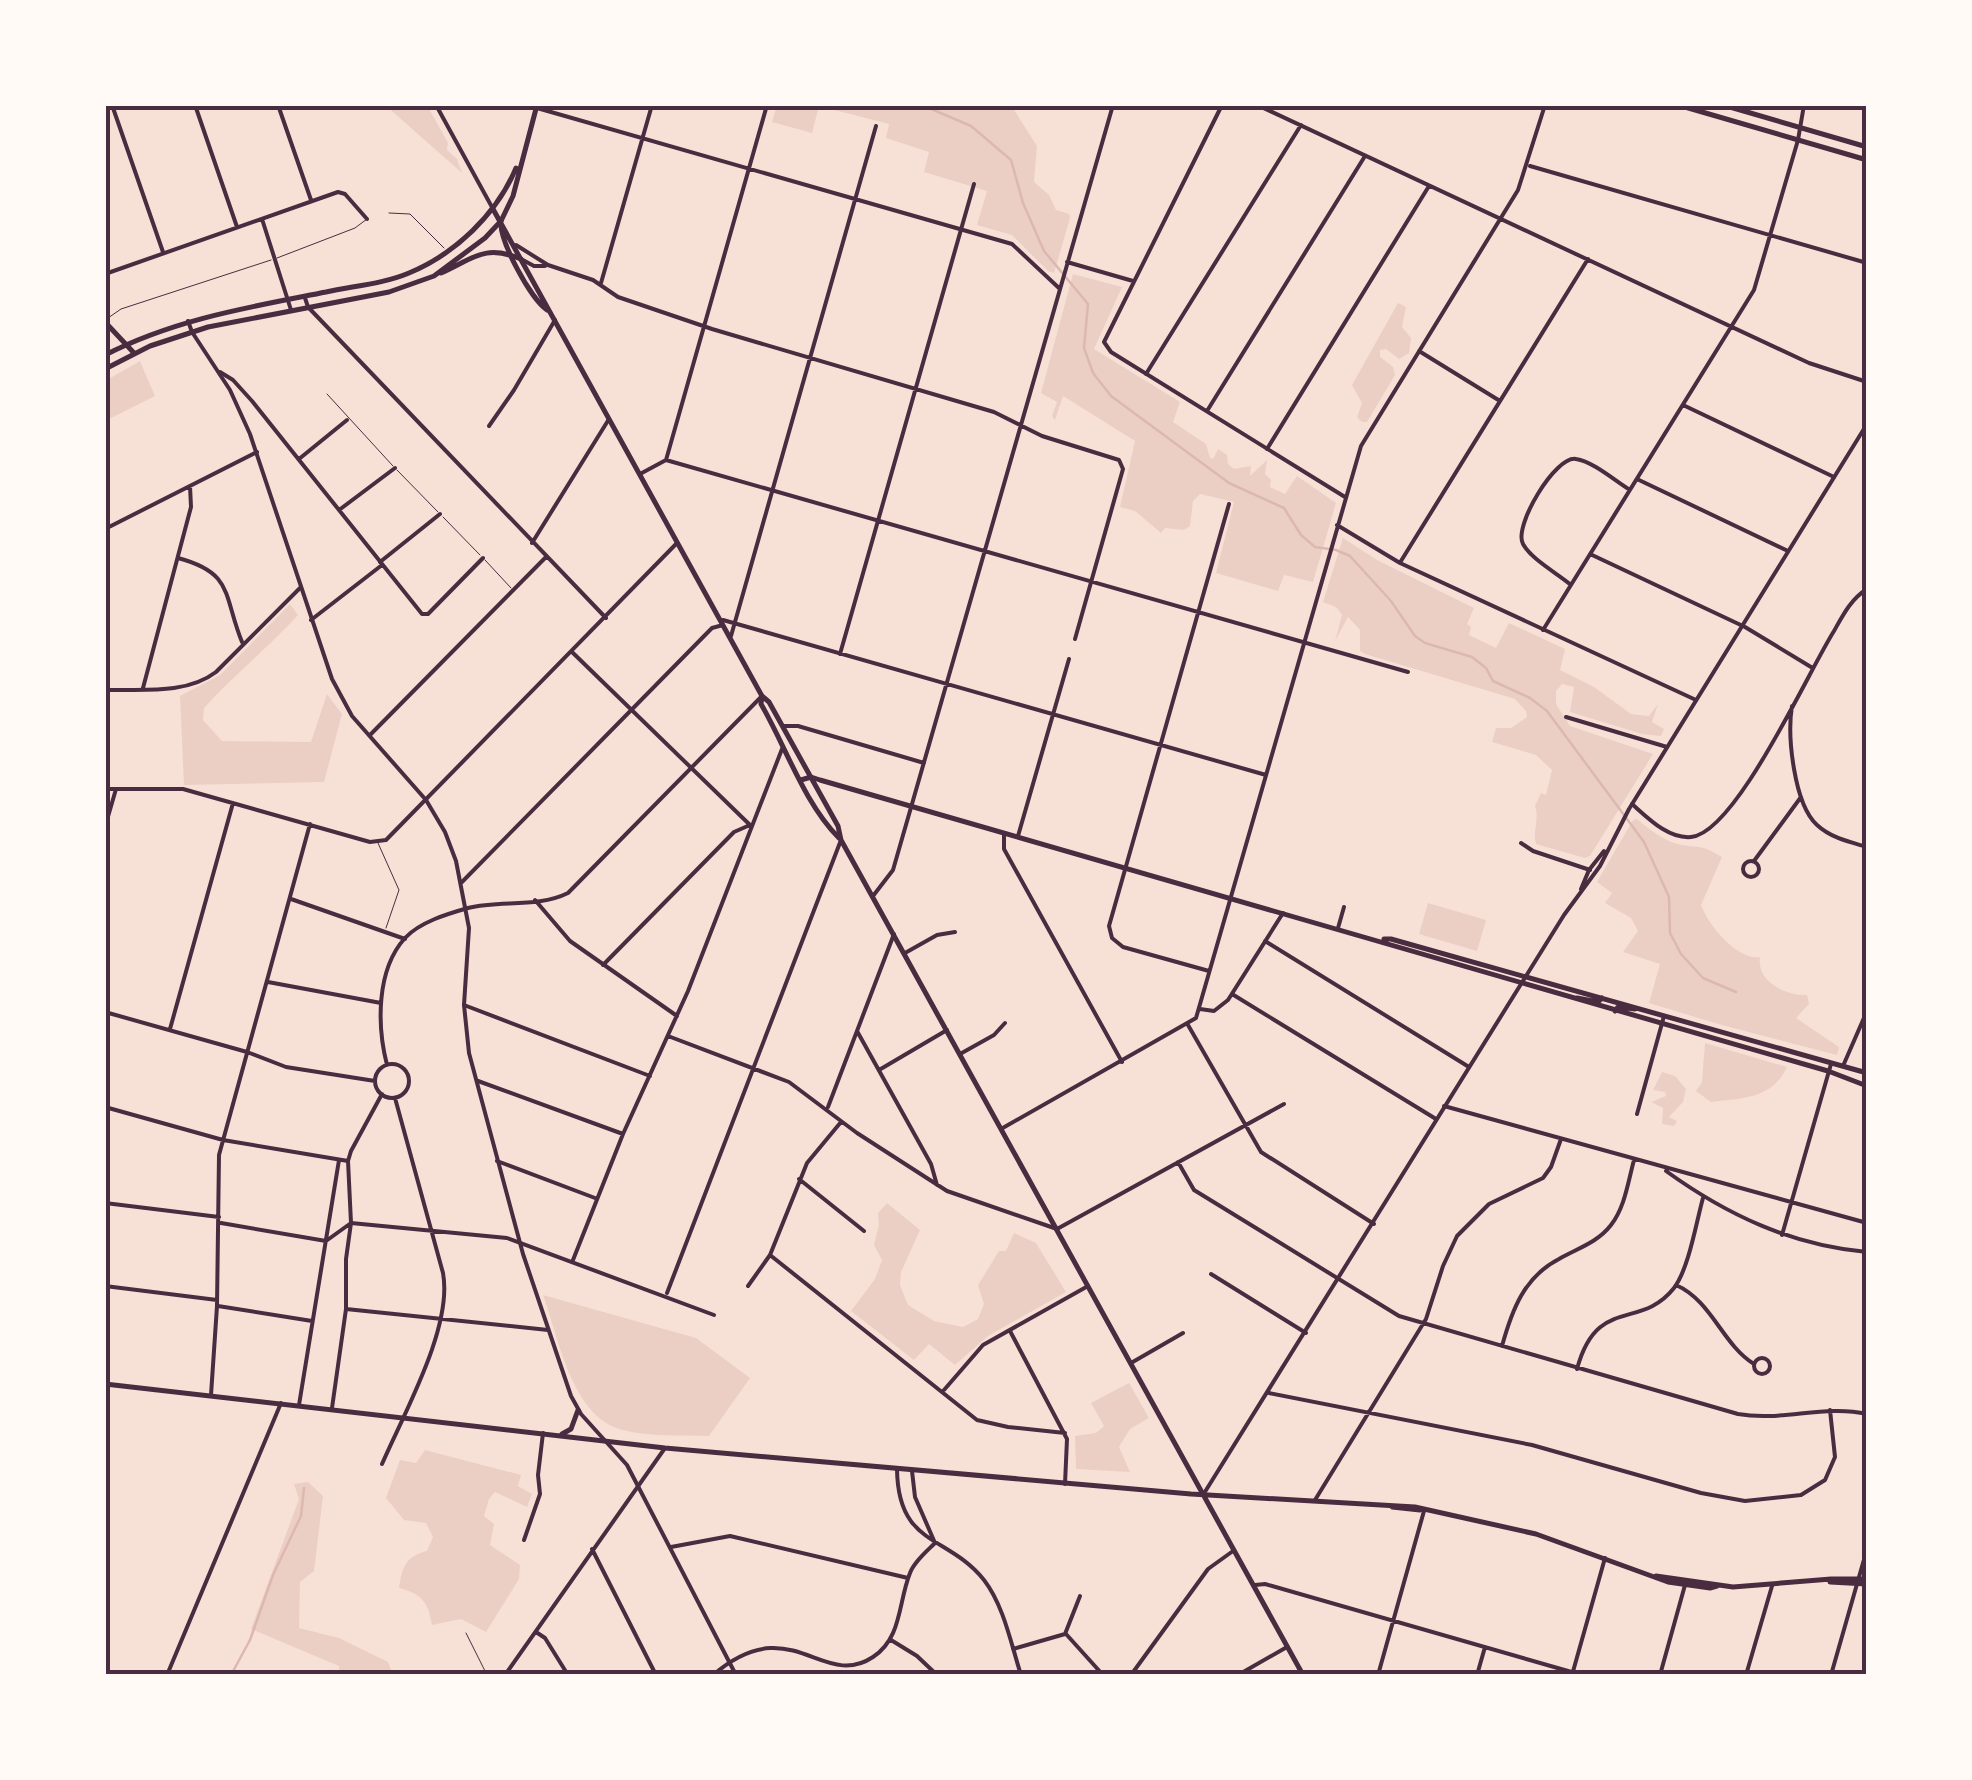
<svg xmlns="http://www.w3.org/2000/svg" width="1972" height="1780" viewBox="0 0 1972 1780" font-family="Merriweather,serif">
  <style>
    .green { fill: #ebcfc5 }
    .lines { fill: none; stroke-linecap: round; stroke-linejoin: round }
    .stream { stroke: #dcb8b0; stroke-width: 2.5 }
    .service { stroke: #4a2c40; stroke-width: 1 }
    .minor { stroke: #4a2c40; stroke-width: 4 }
    .tertiary { stroke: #4a2c40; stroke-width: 4 }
    .secondary { stroke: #4a2c40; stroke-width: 5 }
    .primary { stroke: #4a2c40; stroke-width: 5 }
    .neatline { fill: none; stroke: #4a2c40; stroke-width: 4 }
  </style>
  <rect width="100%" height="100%" fill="#f7e1d7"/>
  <path class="green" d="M 385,105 L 427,105 L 448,143 L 447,150 L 457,159 L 462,173 Z
    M 777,105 L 1011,105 L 1037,146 L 1034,182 L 1049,195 L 1056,210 L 1069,214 L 1070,218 L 1054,273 L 1048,271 L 1012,235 L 977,225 L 987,191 L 924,172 L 929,152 L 886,138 L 889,124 L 819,106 L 812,133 L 772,122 Z
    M 1073,274 L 1122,287 L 1094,349 L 1180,402 L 1173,422 L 1206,444 L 1210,458 L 1213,459 L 1218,449 L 1227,455 L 1228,464 L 1234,469 L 1251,466 L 1250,476 L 1267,460 L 1265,474 L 1271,480 L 1270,487 L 1285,494 L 1297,476 L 1336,503 L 1313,582 L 1284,575 L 1278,591 L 1216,573 L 1234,502 L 1200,494 L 1193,501 L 1190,526 L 1184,530 L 1165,528 L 1161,533 L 1135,511 L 1120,507 L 1135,441 L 1063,396 L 1055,420 L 1052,416 L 1057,402 L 1041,393 Z
    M 1398,303 L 1406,307 L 1402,327 L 1411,338 L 1409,353 L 1399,359 L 1386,349 L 1380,350 L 1380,357 L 1393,367 L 1395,375 L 1367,422 L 1362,422 L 1357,417 L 1362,403 L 1352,385 Z
    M 140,361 L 155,396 L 105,421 L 105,381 Z
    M 1343,538 L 1377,560 L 1474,608 L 1467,624 L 1471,627 L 1469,635 L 1496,648 L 1509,623 L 1565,649 L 1560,670 L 1594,687 L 1631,714 L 1649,716 L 1658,704 L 1652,722 L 1664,729 L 1661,736 L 1642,734 L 1570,712 L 1574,687 L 1562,684 L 1556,691 L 1556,704 L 1570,726 L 1653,754 L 1590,856 L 1585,858 L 1536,844 C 1532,831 1540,820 1535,806 L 1541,793 L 1546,795 L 1552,770 L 1536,755 L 1492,742 L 1496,728 L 1511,728 L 1527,717 L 1526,711 L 1515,699 L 1365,654 L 1360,651 L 1360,630 L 1348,617 L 1335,641 L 1342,615 L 1336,607 L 1323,602 Z
    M 290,604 L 298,615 C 268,648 234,675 204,708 L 203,720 L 222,741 L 311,742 L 327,694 L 342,714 L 324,782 L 184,785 L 180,696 L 220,675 Z
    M 1637,819 C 1650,830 1665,842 1682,845 C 1703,848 1702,845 1722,857 L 1701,905 C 1708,925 1738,961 1760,957 C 1756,982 1787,996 1807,995 L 1809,1004 L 1796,1018 L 1839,1047 L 1837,1055 L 1718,1024 L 1649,1003 L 1660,964 L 1623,952 L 1638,931 L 1631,918 L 1605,903 L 1612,893 L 1597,882 L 1633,820 Z
    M 1428,903 L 1486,920 L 1477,951 L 1419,934 Z
    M 1705,1043 L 1787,1067 C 1772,1099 1743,1098 1711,1102 L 1696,1091 L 1702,1082 Z
    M 1662,1072 L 1675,1076 L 1686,1089 L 1683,1102 L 1669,1117 L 1677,1121 L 1674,1126 L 1662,1124 L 1663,1108 L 1651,1102 L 1666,1096 L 1665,1092 L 1653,1090 Z
    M 887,1203 L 920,1230 L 901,1272 L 900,1285 L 908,1305 L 934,1321 L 963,1327 L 978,1319 L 984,1304 L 978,1285 L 999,1251 L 1006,1251 L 1014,1233 L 1036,1243 L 1066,1292 L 988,1336 L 955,1365 L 929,1344 L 914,1360 L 851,1311 L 875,1279 L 882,1260 L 874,1245 L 879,1225 L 878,1213 Z
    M 543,1295 L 696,1338 L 750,1378 L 709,1436 C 681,1435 649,1437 623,1430 C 572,1418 559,1339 543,1295 Z
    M 1129,1383 L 1149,1418 L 1130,1429 L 1119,1447 L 1130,1472 L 1076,1469 L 1075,1436 L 1096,1433 L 1104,1426 L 1091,1403 Z
    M 425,1450 L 521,1475 L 518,1486 L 532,1494 L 527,1507 L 495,1492 L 489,1499 L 484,1516 L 494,1524 L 490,1545 L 520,1565 L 519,1579 L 486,1632 L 461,1619 L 432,1625 C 428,1602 422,1594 399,1588 C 402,1567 406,1556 427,1551 L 433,1537 L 426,1523 L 404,1520 L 386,1498 L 400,1460 L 416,1463 Z
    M 308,1482 L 323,1496 L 314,1571 L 300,1582 L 299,1628 L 339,1638 L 388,1662 L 393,1675 L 339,1675 L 339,1666 L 251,1629 L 299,1499 L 294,1484 Z"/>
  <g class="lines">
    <path class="stream" d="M 922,105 L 971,126 L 1011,160 L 1023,203 L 1044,251 L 1088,304 L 1084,348 L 1093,373 L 1111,396 L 1229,483 L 1284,508 L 1301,535 L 1315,547 L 1336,550 L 1350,556 L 1391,601 L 1415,636 L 1425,643 L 1472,657 L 1486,668 L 1493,681 L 1530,698 L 1547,711 L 1644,842 L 1669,897 L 1670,933 L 1681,954 L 1703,978 L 1736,992
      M 231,1675 L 250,1640 L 273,1575 L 301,1516 L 304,1488"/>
    <path class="service" d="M 389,213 L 410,214 L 444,248
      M 277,258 L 355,228 L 367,219
      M 108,318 L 121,309 L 271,260
      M 327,394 L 393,466
      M 397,470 L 438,512
      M 443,517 L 480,555
      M 485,560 L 511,588
      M 378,843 L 399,890 L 386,928
      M 466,1633 L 487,1675"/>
    <path class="minor" d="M 112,105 L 163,252
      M 195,105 L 237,227
      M 278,105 L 311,200
      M 436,105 L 493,209
      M 1222,105 L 1104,342 L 1111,352 L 1345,497
      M 1257,105 L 1809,363 L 1867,382
      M 537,108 L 1012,244 L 1060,289
      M 1530,166 L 1867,263
      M 262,219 L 291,310
      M 516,245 L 548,265 L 593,280 L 618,297 L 712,329 L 994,412 L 1042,436 L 1119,460 L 1123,469 L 1075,639
      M 521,259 L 534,266 L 545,266
      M 1067,262 L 1133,281
      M 105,274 L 338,192 L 345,194 L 367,219
      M 601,283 L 652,105
      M 305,298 L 308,307 L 606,618
      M 1419,351 L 1500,401
      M 220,372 L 233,380 L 252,401 L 422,614 L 428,614 L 483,558
      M 1146,374 L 1301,125
      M 1683,405 L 1834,477
      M 1207,411 L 1365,156
      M 489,426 L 514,390 L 555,320
      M 1267,449 L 1429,186
      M 299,459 L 347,420
      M 666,460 L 1408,672
      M 640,474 L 666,460 L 767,105
      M 1639,480 L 1788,551
      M 339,510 L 395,468
      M 1337,525 L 1400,563 L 1696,700
      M 105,529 L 257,452
      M 532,543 L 609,419
      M 1590,554 L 1745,627 L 1811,667
      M 178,558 C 234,573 223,595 242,642
      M 1401,561 L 1588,259
      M 380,562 L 440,514
      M 1571,585 C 1557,573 1532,560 1523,544 C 1513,526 1556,455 1576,459 C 1594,462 1615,481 1630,490
      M 311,620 L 382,565
      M 723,620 L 1266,775
      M 1543,630 L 1754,290 L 1798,140 L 1804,105
      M 731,636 L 876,126
      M 572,652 L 750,825 L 734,832 L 603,965
      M 840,654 L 974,184
      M 143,688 L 191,507 L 190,486
      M 105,690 C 141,689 186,695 216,672 L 300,588
      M 1792,706 C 1787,736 1794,804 1817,825 C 1831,838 1850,842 1867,847
      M 1566,717 L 1667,747
      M 784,726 L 798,726 L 924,763
      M 370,735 L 546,557
      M 105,789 L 183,789 L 370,842 L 386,840 L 677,543
      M 1632,804 C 1648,818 1668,839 1691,837 C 1736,833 1808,672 1834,631 C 1843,615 1851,599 1867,589
      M 105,827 L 116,789
      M 1004,833 L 1004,849 L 1122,1062
      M 1018,836 L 1069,659
      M 1521,843 L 1533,851 L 1590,870
      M1743 869a8 8 0 1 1 16 0a8 8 0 1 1-16 0Z
      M 1754,861 L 1801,797
      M 462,882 L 712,628 L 723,625
      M 873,896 L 893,870 L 1113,105
      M 291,899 L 405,939
      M 535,900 L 570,941 L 677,1016
      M 1338,928 L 1344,907
      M 1265,941 L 1469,1067
      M 905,953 L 937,935 L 955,932
      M 1209,971 L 1123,947 L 1112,938 L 1109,926 L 1229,504
      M 268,982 L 381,1003
      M 1232,994 L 1436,1119
      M 464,1005 L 650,1076
      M 1200,1009 L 1214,1011 L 1228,1000 L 1283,913
      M 105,1012 L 247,1052 L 286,1067 L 375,1081
      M 1188,1025 L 1261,1152 L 1374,1224
      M 170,1029 L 233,803
      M 857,1031 L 931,1164 L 937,1185
      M 668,1036 L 789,1082 L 857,1133 L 947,1191 L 1057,1229 L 1284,1104
      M 960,1054 L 994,1035 L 1005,1023
      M375 1081a17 17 0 1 1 34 0a17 17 0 1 1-34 0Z
      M 387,1065 C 377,1026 376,970 405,938 C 420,922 447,914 468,908 C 500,900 538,908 568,893 L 762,696
      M 1843,1066 L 1867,1011
      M 879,1070 L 947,1030
      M 478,1081 L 623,1134
      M 1444,1106 L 1867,1223
      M 105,1107 L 223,1140 L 348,1161
      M 828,1107 L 894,934
      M 1637,1114 L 1664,1016
      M 1001,1129 L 1196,1018 L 1361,446 L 1518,190 L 1545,105
      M 497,1161 L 595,1198
      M 1178,1162 L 1194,1190 L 1399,1316 L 1738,1414 C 1782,1422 1824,1404 1867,1414
      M 1666,1171 C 1727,1215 1791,1245 1867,1252
      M 799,1179 L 864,1231
      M 105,1203 L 219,1217
      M 221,1223 L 326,1241 L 351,1223 L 507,1238 L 714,1315
      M 1782,1235 L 1831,1064
      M 770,1255 L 977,1420 L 1008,1427 L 1065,1433
      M 573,1260 L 623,1134 L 688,991 L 782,749
      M 1211,1274 L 1306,1333
      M 1676,1285 C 1712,1301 1722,1344 1754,1364
      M 105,1286 L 217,1300
      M 748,1286 L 770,1255 L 807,1163 L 841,1122
      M 667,1293 L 841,840
      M 218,1306 L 312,1321
      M 346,1309 L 548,1330
      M 1010,1331 L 1067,1439 L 1065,1484
      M 1502,1346 C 1512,1310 1524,1277 1559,1259 C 1578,1248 1597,1243 1611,1225 C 1625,1207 1628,1182 1634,1160
      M1754 1366a8 8 0 1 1 16 0a8 8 0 1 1-16 0Z
      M 1131,1363 L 1183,1333
      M 1577,1369 C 1597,1295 1640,1331 1674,1288 C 1689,1268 1696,1223 1703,1198
      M 944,1390 L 983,1345 L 1088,1286
      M 1269,1393 L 1532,1445 L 1701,1493 L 1745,1501 L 1801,1495 L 1825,1480 L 1835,1457 L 1830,1410
      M 211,1395 L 217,1306 L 219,1155 L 310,824
      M 299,1405 L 339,1160
      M 332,1408 L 346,1309 L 346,1259 L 351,1223 L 348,1161 L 351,1151 L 382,1094
      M 382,1464 C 404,1413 453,1327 443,1273 L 395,1098
      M 897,1469 C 898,1547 947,1534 984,1580 C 1004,1606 1011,1644 1021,1675
      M 912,1471 L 915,1497 L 935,1543
      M 1315,1500 L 1426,1319 L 1443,1266 L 1457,1236 L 1489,1204 L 1543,1178 L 1551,1167 L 1561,1139
      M 524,1540 L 540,1494 L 538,1475 L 543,1433
      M 671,1547 L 730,1536 L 908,1578
      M 592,1549 L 656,1675
      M 1255,1585 L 1265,1584 L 1582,1675
      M 536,1632 L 545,1638 L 568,1675
      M 1066,1634 L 1103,1675
      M 891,1640 L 917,1656 L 937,1675
      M 1013,1649 L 1065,1634 L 1080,1596
      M 167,1675 L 281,1403
      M 505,1675 L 665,1448
      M 713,1675 C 791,1608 822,1691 873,1657 C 902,1638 898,1603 910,1573 C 914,1562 926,1552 935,1543
      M 1131,1675 L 1208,1569 L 1233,1551
      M 1238,1675 L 1287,1647
      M 1378,1675 L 1424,1511
      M 1477,1675 L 1485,1647
      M 1572,1675 L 1605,1558
      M 1660,1675 L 1685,1585
      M 1746,1675 L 1772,1586"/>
    <path class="tertiary" d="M 188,321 L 192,332 L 230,390 L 250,434 L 332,679 L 352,716 L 426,800 L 445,832 L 456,861 L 469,928 L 464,1005 L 469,1053 L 523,1254 L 571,1396 L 581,1414 L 627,1465 L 736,1675
      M 1581,889 L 1589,870 L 1604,851
      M 1203,1495 L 1564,915 L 1600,866 L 1629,809 L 1867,424
      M 1831,1675 L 1867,1549"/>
    <path class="secondary" d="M 493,209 L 762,696 L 769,702 L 838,826 L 841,840 L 1303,1675
      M 501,221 C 499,241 531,299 547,310
      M 105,322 L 134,353
      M 762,696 L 761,704 C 786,747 804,803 839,838
      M 801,780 L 811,777 L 820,780 C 1157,876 1492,975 1828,1071 L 1867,1086
      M 1384,939 L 1391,939 L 1867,1073
      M 1577,998 L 1598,1002 L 1602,998
      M 1615,1011 L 1618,1007 L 1635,1009
      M 105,1384 L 665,1448 L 1191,1494 L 1415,1507 L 1536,1534 L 1668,1582 L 1710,1588 L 1717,1586
      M 562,1434 L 571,1429 L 578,1410
      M 1392,1507 L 1420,1510
      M 1656,1576 L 1733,1587 L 1831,1579 L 1867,1579
      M 1830,1582 L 1867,1584"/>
    <path class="primary" d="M 1678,105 L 1867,160
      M 1723,105 L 1867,147
      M 441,273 C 474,258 485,244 521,259
      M 105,355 C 175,319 250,307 326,292 C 353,286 383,284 409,273 C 455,254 497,214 516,168
      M 105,369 L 150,346 L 208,327 L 389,292 L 434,276 L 485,238 L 501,221 L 513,196 L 537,105"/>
  </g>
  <rect width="1972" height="1780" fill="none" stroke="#fffaf5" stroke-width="215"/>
  <rect x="108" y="108" width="1756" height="1564" class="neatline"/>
</svg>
